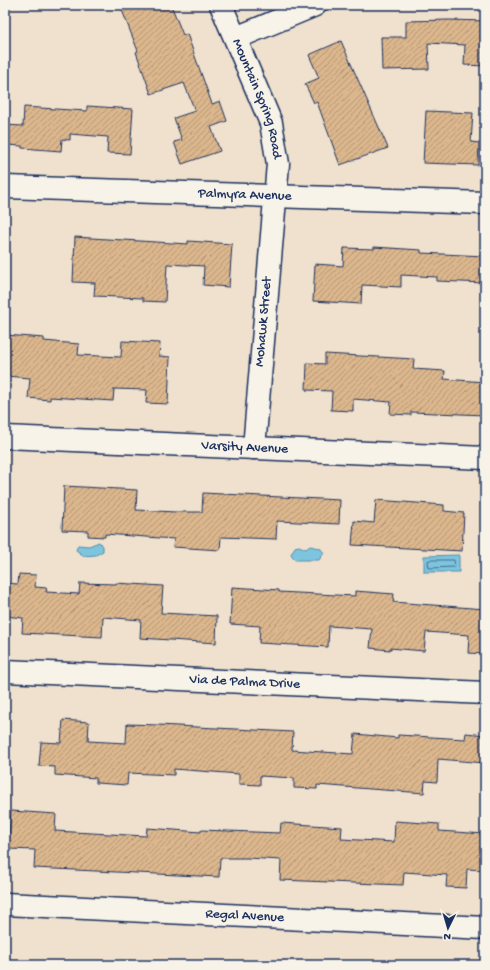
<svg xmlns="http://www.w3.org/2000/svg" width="490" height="970" viewBox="0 0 490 970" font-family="'Gochi Hand',sans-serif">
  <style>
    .water { fill: #7dc5de; stroke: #5689ab }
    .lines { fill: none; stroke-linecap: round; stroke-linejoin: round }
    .shore { stroke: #426b91; stroke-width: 1 }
    .building { fill: url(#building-hatch); stroke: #1b2f5e }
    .minor-casing { stroke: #1b2f5e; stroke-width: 25 }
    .minor { stroke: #f7f3e8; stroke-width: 22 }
    .labels { text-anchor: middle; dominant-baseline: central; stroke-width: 3; stroke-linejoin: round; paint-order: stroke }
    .street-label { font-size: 14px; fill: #1b2f5e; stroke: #f7f3e8 }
  </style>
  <defs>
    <pattern id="building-hatch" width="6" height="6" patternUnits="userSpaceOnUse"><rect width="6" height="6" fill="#dcb78d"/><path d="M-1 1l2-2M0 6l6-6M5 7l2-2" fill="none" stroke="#b29576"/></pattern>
  </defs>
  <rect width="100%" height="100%" fill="#efe1cd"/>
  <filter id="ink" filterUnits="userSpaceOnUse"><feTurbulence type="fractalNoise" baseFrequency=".025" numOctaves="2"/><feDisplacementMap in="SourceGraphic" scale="8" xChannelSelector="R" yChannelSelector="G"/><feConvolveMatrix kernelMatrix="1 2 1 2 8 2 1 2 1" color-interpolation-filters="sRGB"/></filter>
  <g filter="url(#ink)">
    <path class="water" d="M 99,542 L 103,546 L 103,551 L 96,555 L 84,556 L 76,550 L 78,545 L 89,546 Z
      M 299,546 L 306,549 L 310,546 L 320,548 L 324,553 L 319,560 L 295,560 L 291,554 L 295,547 Z
      M 459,555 L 459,572 L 424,572 L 424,556 Z"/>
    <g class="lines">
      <path class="shore" d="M 430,560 L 454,560 L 455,567 L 429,568 L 428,561 Z"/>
    </g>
    <path class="building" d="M 120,5 L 171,5 L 183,35 L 187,34 L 212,104 L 220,101 L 227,121 L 211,127 L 220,151 L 182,164 L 174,142 L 182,140 L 174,118 L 195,111 L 184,83 L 151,94 L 136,52 L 138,51 Z
      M 449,20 L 485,21 L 485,66 L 464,65 L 465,45 L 428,43 L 429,69 L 382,70 L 381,37 L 406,37 L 406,21 Z
      M 341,41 L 388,148 L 340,165 L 317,102 L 314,103 L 305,84 L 319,78 L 309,55 Z
      M 87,106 L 133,109 L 130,154 L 107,153 L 108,137 L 70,134 L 70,140 L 62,139 L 61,151 L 22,148 L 22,146 L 5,145 L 5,125 L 23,126 L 24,107 L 87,111 Z
      M 426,111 L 473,113 L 471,142 L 479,143 L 478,165 L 423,163 Z
      M 75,237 L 188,244 L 188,241 L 232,244 L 229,287 L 203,285 L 204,266 L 167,264 L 165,302 L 143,301 L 143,298 L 94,296 L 95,283 L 73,282 Z
      M 374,247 L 421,250 L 421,253 L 485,256 L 485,283 L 437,281 L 437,277 L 401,275 L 401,287 L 362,285 L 361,304 L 313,301 L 315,264 L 343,266 L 344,248 L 374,249 Z
      M 5,335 L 44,338 L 44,341 L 79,344 L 78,355 L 121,357 L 122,341 L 160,343 L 159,356 L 170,357 L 168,404 L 146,403 L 147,390 L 114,389 L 113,401 L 50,397 L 50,400 L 28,398 L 30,378 L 5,376 Z
      M 325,354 L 414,359 L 413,369 L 445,371 L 444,379 L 485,382 L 485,415 L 411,412 L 411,415 L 390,414 L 391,402 L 353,399 L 353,411 L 331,410 L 332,391 L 306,390 L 307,363 L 325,364 Z
      M 64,486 L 137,490 L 136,510 L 176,512 L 202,512 L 203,493 L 340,500 L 339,524 L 277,521 L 276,539 L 221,537 L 220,550 L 173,547 L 174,539 L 105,534 L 105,537 L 88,536 L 88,531 L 62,530 Z
      M 376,500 L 444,505 L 444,511 L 464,513 L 462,551 L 352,545 L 354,521 L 374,523 Z
      M 19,574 L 36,575 L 35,587 L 47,588 L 46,592 L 79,594 L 80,583 L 116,584 L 116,583 L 163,586 L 161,613 L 217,616 L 216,643 L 140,638 L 141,620 L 103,617 L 102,637 L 22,633 L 23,618 L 5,616 L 5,583 L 18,584 Z
      M 232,587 L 279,590 L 279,592 L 355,596 L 355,591 L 394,594 L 393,602 L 485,609 L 485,654 L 468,653 L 469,635 L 426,632 L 424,651 L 390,648 L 390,650 L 370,648 L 372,629 L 329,626 L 328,647 L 259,643 L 260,626 L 230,624 Z
      M 63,720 L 89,722 L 88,741 L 126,743 L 127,724 L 158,725 L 293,732 L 292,750 L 353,754 L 355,734 L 398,738 L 398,735 L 465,739 L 466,733 L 485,735 L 485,763 L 438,759 L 437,782 L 425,781 L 424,793 L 317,785 L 317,789 L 294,788 L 294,778 L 260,776 L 260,785 L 239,784 L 239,774 L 174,769 L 174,775 L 128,773 L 127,785 L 96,783 L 96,778 L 55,775 L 55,767 L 39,766 L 41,742 L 61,743 Z
      M 11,811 L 56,814 L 55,831 L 146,836 L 147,828 L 201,832 L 201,830 L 280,833 L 281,823 L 342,827 L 341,839 L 394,842 L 395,821 L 439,824 L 439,831 L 485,834 L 485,870 L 467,869 L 466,888 L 446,887 L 447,875 L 404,872 L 403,885 L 280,880 L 281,860 L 248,858 L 220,858 L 219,877 L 34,868 L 35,850 L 8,849 Z"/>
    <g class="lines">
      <g class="minor-casing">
        <g id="minor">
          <path id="s1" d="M 221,5 L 271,123 L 278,164 L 254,448"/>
          <path d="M 236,38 L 315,5"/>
          <path id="s2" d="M 5,187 L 485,203"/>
          <path id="s3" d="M 5,437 L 485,458"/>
          <path id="s4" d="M 5,671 L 485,693"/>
          <path id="s5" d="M 5,904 L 485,928"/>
        </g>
      </g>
      <use href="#minor" class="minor"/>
    </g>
  </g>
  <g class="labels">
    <g class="street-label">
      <text stroke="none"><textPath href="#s1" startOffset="101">Mountain Spring Road</textPath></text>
      <text stroke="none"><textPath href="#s2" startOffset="240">Palmyra Avenue</textPath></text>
      <text transform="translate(264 322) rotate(-85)">Mohawk Street</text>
      <text stroke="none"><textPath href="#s3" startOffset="240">Varsity Avenue</textPath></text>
      <text stroke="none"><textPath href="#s4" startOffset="240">Via de Palma Drive</textPath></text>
      <text stroke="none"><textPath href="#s5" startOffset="240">Regal Avenue</textPath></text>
    </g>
  </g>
  <rect width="490" height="970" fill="none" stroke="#f7f3e8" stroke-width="20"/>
  <rect x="10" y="10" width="470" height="950" fill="none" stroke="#1b2f5e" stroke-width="1.5" filter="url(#ink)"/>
  <g transform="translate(448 928) rotate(185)" stroke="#f7f3e8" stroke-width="3" paint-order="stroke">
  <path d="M0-3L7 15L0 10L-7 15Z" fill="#1b2f5e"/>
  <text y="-6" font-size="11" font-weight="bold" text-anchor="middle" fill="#1b2f5e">N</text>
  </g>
</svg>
